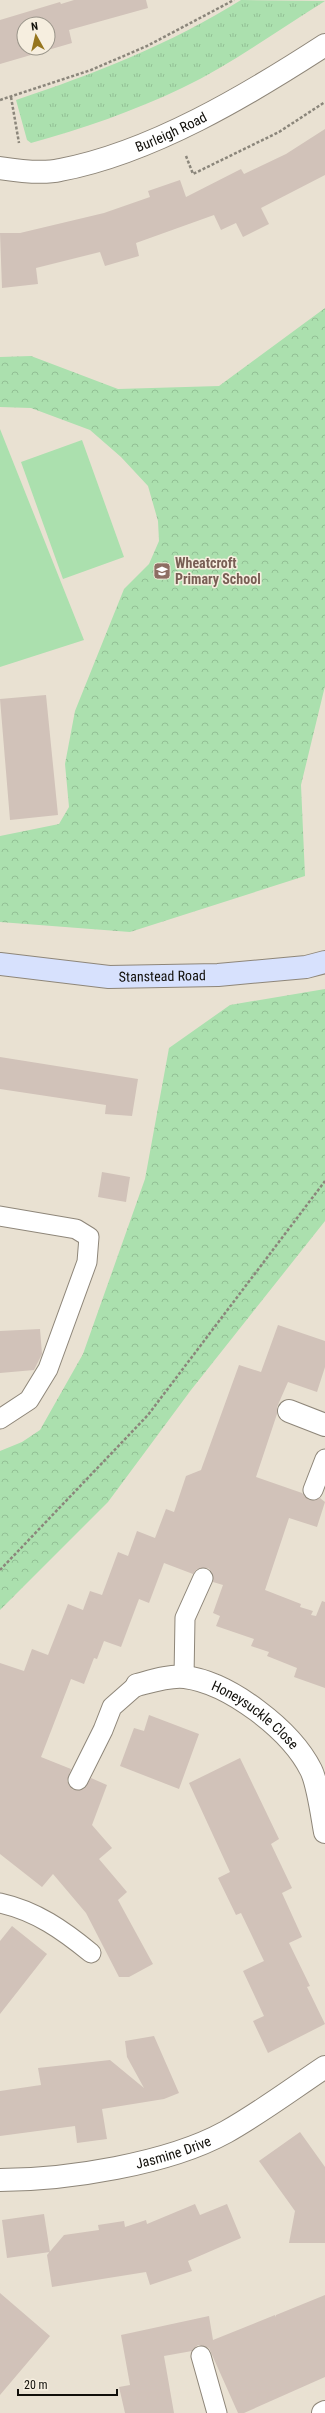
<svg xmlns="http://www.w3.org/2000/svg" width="325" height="2413" viewBox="0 0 325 2413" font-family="'Roboto Condensed',sans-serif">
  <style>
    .grass { fill: url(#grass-tufts) }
    .forest { fill: url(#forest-crowns) }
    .park { fill: #abe0ae }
    .building { fill: #d1c2b9; fill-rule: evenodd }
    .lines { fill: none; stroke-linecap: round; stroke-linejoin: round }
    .service-casing { stroke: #8e8679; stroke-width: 21 }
    .minor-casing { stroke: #8e8679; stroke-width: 24 }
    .secondary-casing { stroke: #8e8679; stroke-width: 24 }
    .path { stroke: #8b867b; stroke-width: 2.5; stroke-dasharray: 3 2; stroke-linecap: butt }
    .service { stroke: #fff; stroke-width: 19 }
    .minor { stroke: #fff; stroke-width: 22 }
    .secondary { stroke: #d7e1fd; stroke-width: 22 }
    .labels { text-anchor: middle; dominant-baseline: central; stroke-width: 3; stroke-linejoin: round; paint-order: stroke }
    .street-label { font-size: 14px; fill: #110f0a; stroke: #f6eedf }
    .education-label { font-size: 14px; font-weight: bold; fill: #785e54; stroke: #f6eedf; text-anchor: start }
  </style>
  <defs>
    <pattern id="grass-tufts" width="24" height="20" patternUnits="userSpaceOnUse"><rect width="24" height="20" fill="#abe0ae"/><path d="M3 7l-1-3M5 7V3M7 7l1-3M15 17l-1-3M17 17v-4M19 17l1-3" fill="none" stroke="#92bf94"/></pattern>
    <pattern id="forest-crowns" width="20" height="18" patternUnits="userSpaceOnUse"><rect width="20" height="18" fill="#abe0ae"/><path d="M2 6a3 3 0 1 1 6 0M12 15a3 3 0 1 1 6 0" fill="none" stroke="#92bf94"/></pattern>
  </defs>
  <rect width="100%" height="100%" fill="#e9e1d2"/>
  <path class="grass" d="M 241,0 L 325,1 C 278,30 232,64 182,88 C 134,111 82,129 31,143 L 27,140 L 16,100 C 94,74 171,44 241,0 Z"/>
  <path class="forest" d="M 325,308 L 325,686 L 301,785 L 305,876 L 130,932 L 0,922 L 0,836 L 59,824 L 69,807 L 65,764 L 75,711 L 124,589 L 149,564 L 159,541 L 158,521 L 148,486 L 121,457 L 90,430 L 31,408 L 0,407 L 0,357 L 31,356 L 118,389 L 219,386 Z
    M 325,989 L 325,1221 L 191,1390 L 108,1502 L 0,1610 L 0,1451 L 22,1442 L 40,1430 L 83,1354 L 145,1179 L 169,1048 L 230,1005 Z"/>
  <path class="park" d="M 0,429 L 84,640 L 0,667 Z
    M 82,440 L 124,557 L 63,579 L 21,462 Z"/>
  <path class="building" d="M 74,0 L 146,0 L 148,8 L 69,30 L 72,43 L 0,64 L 0,20 L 60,2 L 61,4 ZM 24,24 L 48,24 L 48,48 L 24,48 Z
    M 325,129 L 325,175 L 261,208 L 269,224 L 243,237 L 236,223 L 221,230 L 214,215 L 136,243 L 139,256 L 105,266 L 100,252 L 36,268 L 38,284 L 2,288 L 0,233 L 20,233 L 104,213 L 150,197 L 148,191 L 180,180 L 186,197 L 241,169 L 244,174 L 286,154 Z
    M 46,695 L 58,815 L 10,820 L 0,699 Z
    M 0,1057 L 138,1079 L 132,1116 L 105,1114 L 106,1105 L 0,1089 Z
    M 102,1172 L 130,1177 L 126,1202 L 98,1197 Z
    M 278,1325 L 325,1341 L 325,1367 L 317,1392 L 288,1382 L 277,1407 L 277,1414 L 256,1477 L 302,1493 L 309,1500 L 320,1498 L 325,1502 L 317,1527 L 289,1518 L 265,1590 L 301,1604 L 300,1607 L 313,1611 L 311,1615 L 316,1616 L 322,1601 L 325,1602 L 325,1688 L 294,1677 L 297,1668 L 267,1656 L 269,1652 L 251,1646 L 254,1639 L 216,1626 L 220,1616 L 213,1613 L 223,1585 L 213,1582 L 212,1572 L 208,1568 L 197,1569 L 193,1574 L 164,1563 L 149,1603 L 139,1599 L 121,1647 L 104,1641 L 97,1659 L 94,1658 L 84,1684 L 71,1679 L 41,1757 L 71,1769 L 67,1781 L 73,1790 L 84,1789 L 91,1778 L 107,1785 L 92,1825 L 112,1848 L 99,1859 L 127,1892 L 118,1900 L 153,1964 L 129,1977 L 119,1977 L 86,1913 L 53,1874 L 42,1887 L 0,1854 L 0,1663 L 24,1671 L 32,1649 L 48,1655 L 68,1604 L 83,1610 L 90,1591 L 102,1595 L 118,1552 L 128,1556 L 137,1531 L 155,1538 L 166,1509 L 174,1512 L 186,1476 L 201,1470 L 239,1365 L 261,1372 Z
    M 40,1329 L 42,1354 L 34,1370 L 0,1373 L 0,1331 Z
    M 149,1715 L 199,1734 L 179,1789 L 120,1766 L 134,1728 L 144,1731 Z
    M 240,1758 L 279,1839 L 271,1844 L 292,1888 L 282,1893 L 302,1937 L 289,1943 L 310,1986 L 307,1987 L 325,2024 L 268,2053 L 253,2021 L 264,2016 L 243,1971 L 264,1961 L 241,1913 L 236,1915 L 218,1878 L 230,1872 L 189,1783 Z
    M 12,1926 L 47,1954 L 0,2014 L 0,1941 Z
    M 154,2036 L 179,2093 L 164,2099 L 102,2109 L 107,2139 L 77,2143 L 75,2126 L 0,2136 L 0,2091 L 41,2085 L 38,2068 L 110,2060 L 144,2088 L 127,2057 L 125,2041 Z
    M 300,2132 L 325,2167 L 325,2243 L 289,2243 L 295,2211 L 259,2161 Z
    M 195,2204 L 200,2215 L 227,2204 L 241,2238 L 188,2261 L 192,2271 L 150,2285 L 146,2272 L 52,2287 L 47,2255 L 64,2235 L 99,2230 L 98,2225 L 124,2221 L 125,2227 L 146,2220 L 147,2224 Z
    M 44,2214 L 50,2252 L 7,2258 L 2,2220 Z
    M 0,2293 L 50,2336 L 0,2395 Z
    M 325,2295 L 325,2377 L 244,2413 L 238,2413 L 209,2348 L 198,2345 L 192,2351 L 164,2356 L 174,2413 L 125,2413 L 119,2387 L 130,2385 L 121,2335 L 209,2316 L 213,2340 L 275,2315 L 276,2317 L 276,2315 Z"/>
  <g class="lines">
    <g class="service-casing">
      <path id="service" d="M 0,1216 L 76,1229 L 89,1237 L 87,1262 L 48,1369 L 29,1400 L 0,1419
        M 313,1490 L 325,1459
        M 184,1677 L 185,1618 L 203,1578
        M 78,1780 L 103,1730 L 112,1707 L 137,1685
        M 0,1903 C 36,1911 63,1930 91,1953
        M 201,2356 L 217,2413"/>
    </g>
    <g class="minor-casing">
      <g id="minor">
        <path id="s1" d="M 0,168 C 19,171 42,174 60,170 C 151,153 248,95 325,45"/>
        <path d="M 289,1411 L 325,1425"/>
        <path id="s2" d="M 137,1685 C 152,1681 170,1675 185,1677 C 230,1683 291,1730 311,1770 C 318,1784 322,1816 325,1832"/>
        <path id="s3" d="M 0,2180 C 66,2180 168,2164 226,2132 C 260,2113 292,2089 325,2067"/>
        <path d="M 323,2413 L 325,2412"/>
      </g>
    </g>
    <g class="secondary-casing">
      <g id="secondary">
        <path id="s4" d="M 0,964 L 109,977 L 218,975 L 306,967 L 325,962"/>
      </g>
    </g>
    <path class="path" d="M 11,97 L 19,143
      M 0,100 L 91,70 L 147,46 L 234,0
      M 186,156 L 193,174 L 279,132 L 325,102
      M 0,1570 L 148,1415 L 325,1181"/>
    <use href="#service" class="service"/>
    <use href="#minor" class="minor"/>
    <use href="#secondary" class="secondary"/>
  </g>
  <defs>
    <g id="school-square" transform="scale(0.9)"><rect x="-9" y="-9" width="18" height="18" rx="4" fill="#8d6e63" stroke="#f6eedf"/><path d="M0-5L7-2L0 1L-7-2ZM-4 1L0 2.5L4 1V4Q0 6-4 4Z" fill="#fff"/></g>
  </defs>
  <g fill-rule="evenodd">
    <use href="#school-square" x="162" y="571"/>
  </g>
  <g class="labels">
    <g class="street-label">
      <text stroke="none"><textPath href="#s1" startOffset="178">Burleigh Road</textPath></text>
      <text stroke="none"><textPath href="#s4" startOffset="163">Stanstead Road</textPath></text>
      <text stroke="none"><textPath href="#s2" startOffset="130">Honeysuckle Close</textPath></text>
      <text stroke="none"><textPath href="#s3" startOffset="176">Jasmine Drive</textPath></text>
    </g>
    <g class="education-label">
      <text x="175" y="563">Wheatcroft<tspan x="175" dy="16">Primary School</tspan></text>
    </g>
  </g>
  <g transform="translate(36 36) rotate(352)"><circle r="19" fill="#f6eedf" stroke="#9a958a"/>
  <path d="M0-3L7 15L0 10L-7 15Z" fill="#96751e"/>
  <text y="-6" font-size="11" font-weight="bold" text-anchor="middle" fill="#110f0a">N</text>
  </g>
  <path d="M18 2389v6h99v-6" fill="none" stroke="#110f0a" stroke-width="2"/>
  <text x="24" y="2389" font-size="12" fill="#110f0a" stroke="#f6eedf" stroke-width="3" paint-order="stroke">20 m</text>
</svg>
